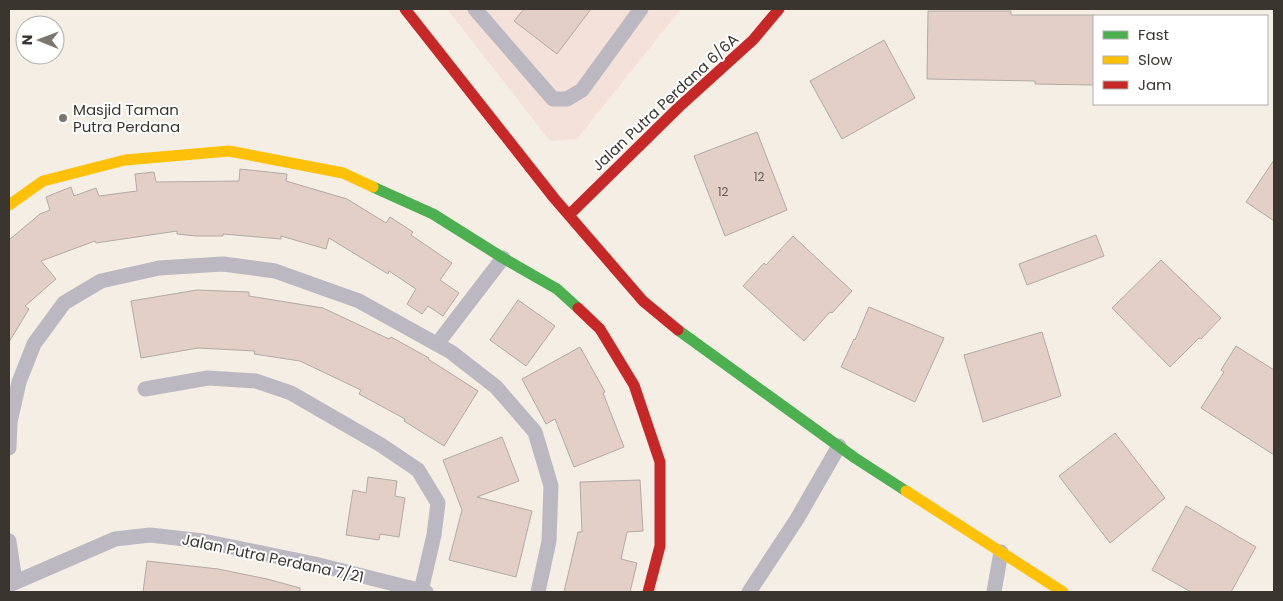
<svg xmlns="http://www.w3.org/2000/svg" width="1283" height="601" viewBox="0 0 1283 601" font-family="Poppins,sans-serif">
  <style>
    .commercial { fill: #f4e2da }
    .building { fill: #e3cfc6; stroke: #b1aba5 }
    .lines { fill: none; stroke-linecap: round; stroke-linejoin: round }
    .street { stroke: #bbb8c2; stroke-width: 15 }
    .fast { stroke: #4caf50; stroke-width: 11 }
    .slow { stroke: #ffc107; stroke-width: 11 }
    .jam { stroke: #c62828; stroke-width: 11 }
    .poi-dot { fill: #7b766e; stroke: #fff; stroke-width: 2 }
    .labels { text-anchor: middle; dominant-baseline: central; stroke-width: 4; stroke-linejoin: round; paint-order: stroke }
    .number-label { font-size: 12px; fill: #645c55 }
    .street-label { font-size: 15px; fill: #3a362f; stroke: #fff }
    .poi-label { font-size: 15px; fill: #3a362f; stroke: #fff; text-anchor: start }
  </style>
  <rect width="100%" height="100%" fill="#f5eee4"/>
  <path class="commercial" d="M 447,9 L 681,9 L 577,139 L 550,141 Z"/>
  <path class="building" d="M 524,9 L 591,9 L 557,54 L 514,21 Z
    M 928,11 L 1011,11 L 1011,15 L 1094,15 L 1094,85 L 1035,84 L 1035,81 L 927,79 Z
    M 884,40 L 915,98 L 842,139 L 810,81 Z
    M 757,132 L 787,210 L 725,236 L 694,156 Z
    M 1274,160 L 1274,221 L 1246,202 Z
    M 240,169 L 287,174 L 286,181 L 347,199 L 386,223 L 390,217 L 413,232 L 411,235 L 452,263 L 440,280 L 459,293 L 443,316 L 428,306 L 422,314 L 407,304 L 416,289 L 389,271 L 388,274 L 329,238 L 326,249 L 281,236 L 281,239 L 223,234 L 223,236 L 196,236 L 177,234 L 177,231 L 96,243 L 95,241 L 41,261 L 56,279 L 25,306 L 29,309 L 9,342 L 9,240 L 40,214 L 50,210 L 46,197 L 71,187 L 74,196 L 96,188 L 99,196 L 137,191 L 135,174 L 154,172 L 156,182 L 239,181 Z
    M 1096,235 L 1104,256 L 1027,285 L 1019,264 Z
    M 793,236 L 852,291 L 832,313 L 830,312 L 804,341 L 743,286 L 764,263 L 766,265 Z
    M 1161,260 L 1221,318 L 1201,339 L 1199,338 L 1170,367 L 1112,308 Z
    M 197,290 L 249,292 L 249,296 L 323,308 L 389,339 L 391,337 L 429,358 L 428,359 L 478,391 L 444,446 L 404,421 L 405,419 L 359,394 L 361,390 L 300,361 L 254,354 L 255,351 L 198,348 L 141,358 L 131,301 Z
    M 518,300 L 555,326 L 526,366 L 490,340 Z
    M 869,307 L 944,338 L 915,402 L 841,367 L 854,339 L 855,340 Z
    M 1042,332 L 1061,396 L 983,422 L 964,355 Z
    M 1236,346 L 1274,370 L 1274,455 L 1201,408 L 1224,372 L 1221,370 Z
    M 580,347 L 605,392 L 603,393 L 624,447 L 574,467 L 555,419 L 546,424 L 522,379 Z
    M 1115,433 L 1165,498 L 1110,543 L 1059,476 Z
    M 502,437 L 519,481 L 477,497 L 532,511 L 516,577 L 449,560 L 462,510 L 443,460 Z
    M 368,477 L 397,481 L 395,496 L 405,498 L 399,537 L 380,534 L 379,540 L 346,535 L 353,490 L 366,493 Z
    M 640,480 L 643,531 L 627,532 L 621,559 L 637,563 L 630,592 L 564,592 L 578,532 L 582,532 L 580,482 Z
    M 1186,506 L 1256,547 L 1231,592 L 1191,592 L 1152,570 Z
    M 147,561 L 218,569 L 267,579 L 300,588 L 300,592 L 143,592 Z"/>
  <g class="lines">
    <path class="street" d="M 475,9 L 553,99 L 567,99 L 582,90 L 641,9
      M 437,344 L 503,258
      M 145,389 L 208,378 L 256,381 L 291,393 L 381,445 L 418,470 L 438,503 L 434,535 L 421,591
      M 9,448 L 10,422 L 19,382 L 34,344 L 64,303 L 101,281 L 159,268 L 223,264 L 275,271 L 359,301 L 451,352 L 496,387 L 535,432 L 551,486 L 549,541 L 538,592
      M 9,541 L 15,581
      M 9,585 L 115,539 L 150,535 L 203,541 L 315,564 L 426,592
      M 749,592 L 797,519 L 839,446
      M 994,592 L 1001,552"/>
    <path class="fast" d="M 373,187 L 433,214 L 503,258 L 557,289 L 578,308
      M 678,330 L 855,458 L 906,491"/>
    <path class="slow" d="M 9,205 L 43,181 L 125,160 L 229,151 L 343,173 L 373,187
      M 906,491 L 1063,592"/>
    <path class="jam" d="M 405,9 L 554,198 L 643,301 L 678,330
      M 569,215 L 679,107 L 753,40 L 779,9
      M 578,308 L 600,329 L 634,385 L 660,462 L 660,546 L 648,592"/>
  </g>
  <circle class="poi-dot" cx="63" cy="118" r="5"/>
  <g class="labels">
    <g class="number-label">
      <text x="759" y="176">12</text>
      <text x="723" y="191">12</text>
    </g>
    <g class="street-label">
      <text transform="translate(665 102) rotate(-43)">Jalan Putra Perdana 6/6A</text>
      <text transform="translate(273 558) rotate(12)">Jalan Putra Perdana 7/21</text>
    </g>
    <g class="poi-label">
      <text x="73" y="109">Masjid Taman<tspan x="73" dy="17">Putra Perdana</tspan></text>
    </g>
  </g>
  <rect width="1283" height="601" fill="none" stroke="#3a362f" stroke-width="20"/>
  <rect x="1093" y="15" width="175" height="90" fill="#ffffff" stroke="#b0afac"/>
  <rect x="1103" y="31" width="25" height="8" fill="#4caf50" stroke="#b0afac"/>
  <text x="1138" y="40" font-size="15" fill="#3a362f">Fast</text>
  <rect x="1103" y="56" width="25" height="8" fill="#ffc107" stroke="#b0afac"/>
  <text x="1138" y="65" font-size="15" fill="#3a362f">Slow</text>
  <rect x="1103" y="81" width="25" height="8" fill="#c62828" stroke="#b0afac"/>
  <text x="1138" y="90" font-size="15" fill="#3a362f">Jam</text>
  <g transform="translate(40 40) rotate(271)"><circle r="24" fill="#ffffff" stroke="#b0afac"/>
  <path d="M0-4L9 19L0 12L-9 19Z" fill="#7b766e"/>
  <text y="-8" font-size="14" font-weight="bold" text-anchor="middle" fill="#3a362f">N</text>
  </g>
</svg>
